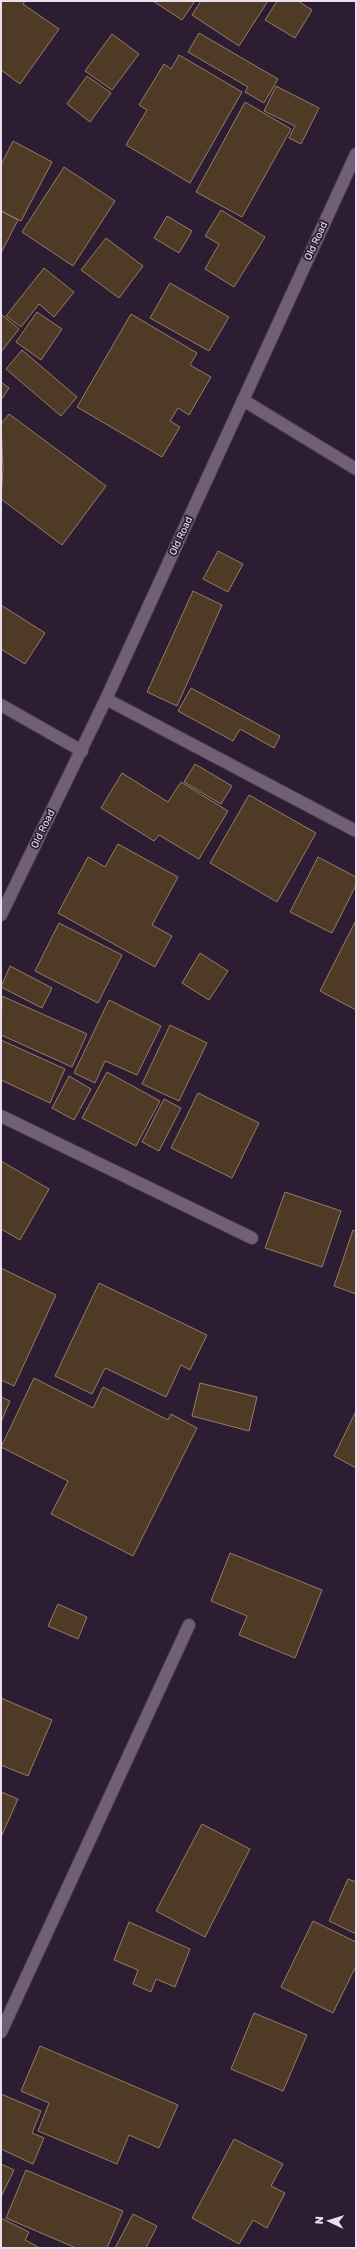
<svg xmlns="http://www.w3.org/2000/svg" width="357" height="2249" viewBox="0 0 357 2249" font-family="Rubik,sans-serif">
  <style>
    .building { fill: #4f3b25; stroke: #947d65 }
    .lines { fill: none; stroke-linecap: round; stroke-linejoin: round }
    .street-casing { stroke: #483a4c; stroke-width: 14 }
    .secondary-casing { stroke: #483a4c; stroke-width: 14 }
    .street { stroke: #715e77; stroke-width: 12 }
    .secondary { stroke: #715e77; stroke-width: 12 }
    .labels { text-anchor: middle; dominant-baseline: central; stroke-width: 3.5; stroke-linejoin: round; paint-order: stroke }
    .street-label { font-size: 10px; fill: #eadfee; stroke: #2d1d32 }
  </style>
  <rect width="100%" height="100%" fill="#2d1d32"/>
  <path class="building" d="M 1,1 L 25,1 L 23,4 L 59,29 L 20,84 L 1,70 Z
    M 153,1 L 195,1 L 182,20 Z
    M 201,1 L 268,1 L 239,46 L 192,15 Z
    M 277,1 L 298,1 L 312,10 L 295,38 L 265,20 Z
    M 199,33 L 278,79 L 264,103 L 245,92 L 248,87 L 188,52 Z
    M 112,34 L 139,54 L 112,90 L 85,71 Z
    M 179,55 L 242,92 L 190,183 L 126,145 L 147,110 L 139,105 L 164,64 L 171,69 Z
    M 87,76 L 111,93 L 90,122 L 67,104 Z
    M 276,86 L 319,108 L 301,144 L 289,138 L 295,126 L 264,111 Z
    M 245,102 L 291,129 L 242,217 L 196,192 Z
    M 13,141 L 52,162 L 21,221 L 1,211 L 1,165 Z
    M 64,167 L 115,201 L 73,266 L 22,232 Z
    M 221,210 L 265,237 L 234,287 L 205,269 L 219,244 L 205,236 Z
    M 1,211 L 18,220 L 1,253 Z
    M 167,216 L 192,231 L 179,253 L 154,238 Z
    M 106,238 L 143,266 L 119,298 L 81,270 Z
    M 44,268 L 74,292 L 54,317 L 39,304 L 21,327 L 6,316 Z
    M 170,283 L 229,317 L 209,351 L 150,318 Z
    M 37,312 L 62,329 L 41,360 L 16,342 Z
    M 1,314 L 19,329 L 1,352 Z
    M 131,314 L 197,353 L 190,365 L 211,377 L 189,415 L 178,408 L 170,421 L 180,427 L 162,457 L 77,407 Z
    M 22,350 L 77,397 L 61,416 L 6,369 Z
    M 1,382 L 9,388 L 1,400 Z
    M 9,414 L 106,486 L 62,545 L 1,499 L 3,468 L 1,424 Z
    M 218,551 L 243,564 L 228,592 L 203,579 Z
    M 193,591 L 222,605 L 177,706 L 147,692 Z
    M 1,605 L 45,633 L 25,664 L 1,649 Z
    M 191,688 L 280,736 L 274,748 L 240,729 L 233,741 L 178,711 Z
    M 195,764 L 232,786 L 221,804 L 184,782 Z
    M 122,773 L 168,802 L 181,782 L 228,811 L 199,859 L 159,835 L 154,841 L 101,808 Z
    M 249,795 L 316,833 L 277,902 L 210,863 Z
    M 118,844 L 178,877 L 152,925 L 172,936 L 155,967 L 58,913 L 88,857 L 105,867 Z
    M 318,857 L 356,877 L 356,885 L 332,933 L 290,912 Z
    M 356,920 L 356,1010 L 320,991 Z
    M 59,923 L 122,955 L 98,1003 L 35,971 Z
    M 200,953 L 228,971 L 209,1000 L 182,983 Z
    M 10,966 L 52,988 L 42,1008 L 1,987 Z
    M 2,996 L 87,1034 L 72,1067 L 1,1035 Z
    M 109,1000 L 161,1026 L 137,1075 L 105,1061 L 95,1083 L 74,1073 Z
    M 170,1025 L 207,1043 L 179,1101 L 142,1084 Z
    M 1,1040 L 65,1069 L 50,1103 L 1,1080 Z
    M 107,1072 L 160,1101 L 136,1146 L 82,1118 Z
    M 69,1076 L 91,1089 L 74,1120 L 52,1108 Z
    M 198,1093 L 259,1123 L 232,1178 L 171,1148 Z
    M 164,1099 L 181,1108 L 159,1151 L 142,1142 Z
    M 1,1161 L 49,1189 L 20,1240 L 1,1229 Z
    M 285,1192 L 341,1211 L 322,1267 L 265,1248 Z
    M 353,1230 L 356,1231 L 356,1294 L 334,1286 Z
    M 1,1268 L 56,1295 L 14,1386 L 1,1380 Z
    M 99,1283 L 207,1335 L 190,1370 L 181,1365 L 166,1397 L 105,1368 L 92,1394 L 55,1376 Z
    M 34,1378 L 93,1408 L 103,1387 L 168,1420 L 171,1414 L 197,1428 L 133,1556 L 51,1514 L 68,1481 L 1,1447 Z
    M 200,1383 L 257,1397 L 249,1431 L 192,1416 Z
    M 1,1397 L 10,1401 L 1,1422 Z
    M 356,1411 L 356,1468 L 334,1456 Z
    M 230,1553 L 322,1590 L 295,1658 L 239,1635 L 247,1616 L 211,1601 Z
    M 58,1604 L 87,1617 L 78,1639 L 48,1626 Z
    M 1,1698 L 52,1720 L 28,1776 L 1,1765 Z
    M 1,1792 L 18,1799 L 1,1837 Z
    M 202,1824 L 250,1849 L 205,1937 L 156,1911 Z
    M 348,1879 L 356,1882 L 356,1934 L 329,1921 Z
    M 313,1921 L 356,1942 L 356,1966 L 333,2013 L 281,1987 Z
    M 129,1922 L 190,1949 L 175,1987 L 156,1979 L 151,1992 L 133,1984 L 138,1970 L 114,1960 Z
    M 254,2013 L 307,2035 L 283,2091 L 231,2069 Z
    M 40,2046 L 178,2105 L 159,2148 L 129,2135 L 117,2164 L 38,2131 L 49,2103 L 21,2091 Z
    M 1,2094 L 41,2111 L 32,2133 L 44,2138 L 33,2164 L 1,2149 Z
    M 234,2139 L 283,2164 L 271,2186 L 285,2193 L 267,2228 L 253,2220 L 239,2244 L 192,2218 Z
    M 1,2164 L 14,2170 L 1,2197 Z
    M 26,2170 L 123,2211 L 107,2248 L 76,2248 L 6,2218 Z
    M 133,2214 L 157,2226 L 146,2248 L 115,2248 Z
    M 1,2218 L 29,2232 L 25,2240 L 40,2248 L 1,2248 Z"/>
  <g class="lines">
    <g class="street-casing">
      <path id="street" d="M 243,400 L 356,469
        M 106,699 L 356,831
        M 1,705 L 82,751
        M 1,1116 L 252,1238
        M 1,2032 L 189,1625"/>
    </g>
    <g class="secondary-casing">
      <path id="secondary" d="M 1,915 L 106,699 L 356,154"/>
    </g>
    <use href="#street" class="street"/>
    <use href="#secondary" class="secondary"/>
  </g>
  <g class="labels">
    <g class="street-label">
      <text transform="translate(316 241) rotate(-65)">Old Road</text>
      <text transform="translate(181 536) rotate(-65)">Old Road</text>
      <text transform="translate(43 829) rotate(-64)">Old Road</text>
    </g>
  </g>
  <rect width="357" height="2249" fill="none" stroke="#eadfee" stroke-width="4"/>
  <g transform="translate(329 2221) rotate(274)" stroke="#2d1d32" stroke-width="3" paint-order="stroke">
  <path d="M0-3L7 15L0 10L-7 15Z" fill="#eadfee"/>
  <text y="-6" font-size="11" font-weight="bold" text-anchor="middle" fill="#eadfee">N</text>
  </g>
</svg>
